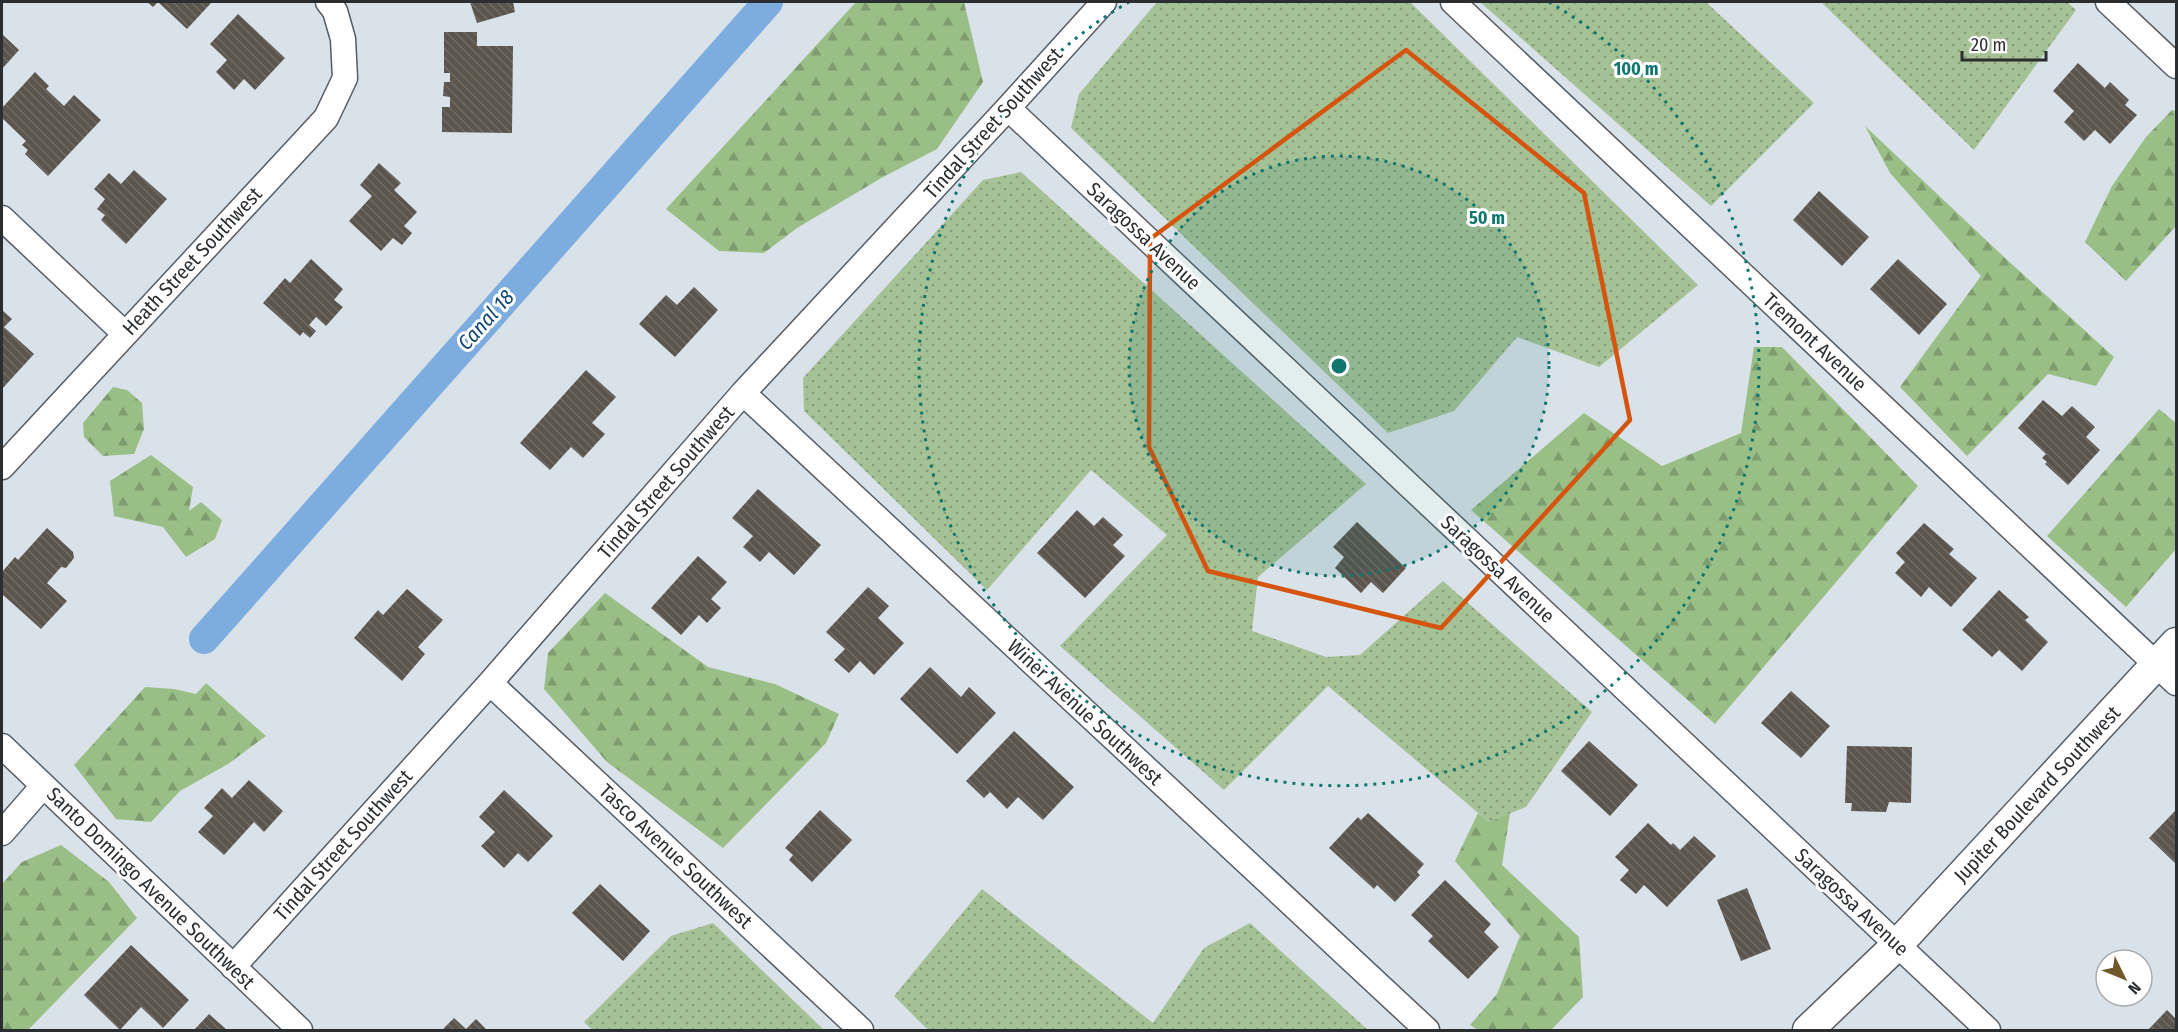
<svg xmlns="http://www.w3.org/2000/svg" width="2178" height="1032" viewBox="0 0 2178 1032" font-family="'Fira Sans Condensed',sans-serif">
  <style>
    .green { fill: url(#green-dots) }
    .forest { fill: url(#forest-firs) }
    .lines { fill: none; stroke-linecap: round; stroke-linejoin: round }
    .canal { stroke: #7cadde; stroke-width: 30 }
    .building { fill: url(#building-back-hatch) }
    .minor-casing { stroke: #575d64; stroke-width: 27 }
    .tertiary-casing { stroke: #575d64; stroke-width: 33 }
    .minor { stroke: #fff; stroke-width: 24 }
    .tertiary { stroke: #fff; stroke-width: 30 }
    .marked { fill: none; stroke: #d55510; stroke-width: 4.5; stroke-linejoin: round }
    .ring { fill: none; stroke: #0f766e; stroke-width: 3; stroke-dasharray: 3 6 }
    .labels { text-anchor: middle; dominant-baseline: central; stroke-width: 6; stroke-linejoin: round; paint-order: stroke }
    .street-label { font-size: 20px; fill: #2b2e31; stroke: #fff }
    .water-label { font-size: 21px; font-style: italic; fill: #104573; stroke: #fff }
    .centre { fill: #0f766e; stroke: #fff; stroke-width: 3 }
    .ring-label { font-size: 18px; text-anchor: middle; font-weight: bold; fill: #0f766e; stroke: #fff; stroke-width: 6; stroke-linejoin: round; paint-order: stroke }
  </style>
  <defs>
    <pattern id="green-dots" width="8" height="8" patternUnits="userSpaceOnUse" patternTransform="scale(1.5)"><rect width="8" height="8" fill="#a5c196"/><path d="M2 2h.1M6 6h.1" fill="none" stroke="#879d7b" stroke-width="1.8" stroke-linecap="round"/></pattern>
    <pattern id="forest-firs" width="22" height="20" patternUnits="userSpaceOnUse" patternTransform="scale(1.5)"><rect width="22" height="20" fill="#9abf86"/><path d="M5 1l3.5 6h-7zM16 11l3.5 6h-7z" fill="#7e9c6e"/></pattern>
    <pattern id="building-back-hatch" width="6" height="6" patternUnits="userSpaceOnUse" patternTransform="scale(1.5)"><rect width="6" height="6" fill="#5b554e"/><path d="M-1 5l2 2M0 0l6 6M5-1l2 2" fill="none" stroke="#6f6a65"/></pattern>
  </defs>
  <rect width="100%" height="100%" fill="#d9e1e9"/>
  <path class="green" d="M 1157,2 L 1410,2 L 1698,285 L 1599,367 L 1517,337 L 1454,411 L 1388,433 L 1071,128 L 1079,94 Z
    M 1480,2 L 1706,2 L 1814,103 L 1711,206 Z
    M 1821,2 L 2067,2 L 2076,10 L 1974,150 Z
    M 1021,172 L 1366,484 L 1258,577 L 1252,631 L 1326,657 L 1360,655 L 1443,581 L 1592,712 L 1526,807 L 1489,822 L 1328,686 L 1224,790 L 1060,646 L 1167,535 L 1091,470 L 987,590 L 804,411 L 803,378 L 983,180 Z
    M 982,889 L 1153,1023 L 1204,948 L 1250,923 L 1368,1030 L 928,1030 L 894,996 Z
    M 713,923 L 824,1030 L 592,1030 L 584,1022 L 671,936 Z"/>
  <path class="forest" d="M 856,2 L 964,2 L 983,82 L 937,149 L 883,177 L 797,228 L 764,253 L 719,251 L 666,209 Z
    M 2172,110 L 2176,111 L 2176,226 L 2126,281 L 2085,242 L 2112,186 L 2146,137 Z
    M 1865,126 L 2004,257 L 2114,357 L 2096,386 L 2048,374 L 1967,456 L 1900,387 L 1981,276 L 1890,173 Z
    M 1754,347 L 1782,347 L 1918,486 L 1715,724 L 1471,510 L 1584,413 L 1662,466 L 1741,433 Z
    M 113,387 L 127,390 L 142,403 L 144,429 L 134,454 L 103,456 L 84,437 L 83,423 Z
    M 2159,409 L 2176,423 L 2176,549 L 2126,607 L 2047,536 Z
    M 151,455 L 193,487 L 189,511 L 201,502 L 222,520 L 215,539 L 186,557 L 163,527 L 114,516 L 110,481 Z
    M 605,593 L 708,667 L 775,684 L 839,714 L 826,743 L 723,848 L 607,762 L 544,689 L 548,653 Z
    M 206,683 L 266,736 L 228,764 L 180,791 L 151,822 L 116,819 L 74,765 L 145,687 L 174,689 L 196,694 Z
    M 1478,813 L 1489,822 L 1510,813 L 1502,865 L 1579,937 L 1583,997 L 1551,1030 L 1478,1030 L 1470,1025 L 1497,994 L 1520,936 L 1455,861 Z
    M 61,845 L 109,882 L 137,918 L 28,1030 L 2,1030 L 2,884 L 22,862 Z"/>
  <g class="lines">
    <path class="canal" d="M 204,639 L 768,2"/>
  </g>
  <path class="building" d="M 147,2 L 212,2 L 187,29 L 158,2 L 153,7 Z
    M 470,2 L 513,2 L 515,12 L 477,23 Z
    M 238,14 L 285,58 L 255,90 L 244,79 L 234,90 L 216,72 L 227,60 L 210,44 Z
    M 444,32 L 477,32 L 477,46 L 513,46 L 512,133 L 442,132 L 442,107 L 450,107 L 450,97 L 443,96 L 444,82 L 450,82 L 450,73 L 444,73 Z
    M 2,34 L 19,50 L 2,69 Z
    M 2078,63 L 2105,88 L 2110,82 L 2129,100 L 2125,105 L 2137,115 L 2110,144 L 2095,130 L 2084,141 L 2064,122 L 2074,111 L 2053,91 Z
    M 35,72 L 49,86 L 46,89 L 64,106 L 74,95 L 101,120 L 48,176 L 25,154 L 28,150 L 22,145 L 26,141 L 2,118 L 2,108 Z
    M 379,163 L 401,183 L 394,190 L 417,212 L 404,226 L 412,233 L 402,245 L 393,238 L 381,251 L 349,221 L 372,196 L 360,185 Z
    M 134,170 L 167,199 L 126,244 L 101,220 L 105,215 L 97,209 L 105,199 L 94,189 L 109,173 L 121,184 Z
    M 1819,191 L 1869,237 L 1842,266 L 1793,220 Z
    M 311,259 L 343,289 L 334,300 L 343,307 L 326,326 L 316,317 L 309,325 L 316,331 L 310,338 L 303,332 L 300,336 L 263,303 L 285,278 L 290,283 Z
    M 1898,259 L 1947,304 L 1919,335 L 1870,289 Z
    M 694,287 L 718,310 L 675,357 L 639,324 L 666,295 L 677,305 Z
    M 2,310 L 12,319 L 4,327 L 34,354 L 2,389 Z
    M 586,370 L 616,397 L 592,423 L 605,434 L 583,458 L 571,447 L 550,470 L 520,443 Z
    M 2043,400 L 2062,416 L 2072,406 L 2095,427 L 2086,437 L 2100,450 L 2068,485 L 2045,464 L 2047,462 L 2042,458 L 2046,454 L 2018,428 Z
    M 758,489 L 821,545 L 794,575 L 769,552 L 760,562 L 743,547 L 753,536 L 732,518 Z
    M 1077,510 L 1094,526 L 1103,517 L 1123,535 L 1113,545 L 1125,556 L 1085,598 L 1037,553 Z
    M 1357,522 L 1406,568 L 1383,593 L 1371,582 L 1361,593 L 1335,568 L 1344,557 L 1333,547 Z
    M 1924,523 L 1954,549 L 1949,554 L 1977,578 L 1951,607 L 1929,587 L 1921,597 L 1895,573 L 1905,562 L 1896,553 Z
    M 47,528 L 73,552 L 74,558 L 66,568 L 61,567 L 47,583 L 67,601 L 41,629 L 2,594 L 2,572 L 15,557 L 18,560 Z
    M 698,556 L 727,582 L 711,599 L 721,608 L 707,623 L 699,615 L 681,635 L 651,608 Z
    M 868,587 L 889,606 L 878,618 L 904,643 L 874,675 L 860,661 L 849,673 L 834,660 L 845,649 L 826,632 Z
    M 407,589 L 443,620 L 418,647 L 425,654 L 402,681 L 354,638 L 378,610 L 383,615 Z
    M 1999,590 L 2029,617 L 2025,620 L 2048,642 L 2022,671 L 1999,650 L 1992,657 L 1962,630 Z
    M 930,667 L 961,697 L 969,687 L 996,713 L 957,754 L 900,699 Z
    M 1791,691 L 1830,726 L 1801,758 L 1761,723 Z
    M 1014,731 L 1074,787 L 1043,820 L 1018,797 L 1007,809 L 990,792 L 984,798 L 966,781 Z
    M 1589,741 L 1638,785 L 1610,816 L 1561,771 Z
    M 1847,746 L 1912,747 L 1911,803 L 1889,802 L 1886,812 L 1851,811 L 1852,803 L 1845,803 Z
    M 249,780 L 283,811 L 264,832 L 254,822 L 224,855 L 198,832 L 213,816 L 204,808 L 222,788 L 232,798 Z
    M 504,790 L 553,836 L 528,862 L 518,853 L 504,868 L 481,846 L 495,832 L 479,817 Z
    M 820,810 L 852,840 L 812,882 L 789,860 L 793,855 L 785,848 Z
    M 2175,811 L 2176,812 L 2176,864 L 2149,838 Z
    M 1368,813 L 1424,864 L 1417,872 L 1420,875 L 1395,902 L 1377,885 L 1374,889 L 1329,848 L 1358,817 L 1361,820 Z
    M 1648,823 L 1671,845 L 1673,843 L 1680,850 L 1694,836 L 1716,856 L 1667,907 L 1644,885 L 1636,894 L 1620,880 L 1629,870 L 1615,857 Z
    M 1445,880 L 1491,924 L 1484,932 L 1499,947 L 1468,979 L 1428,941 L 1433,936 L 1411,915 Z
    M 600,884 L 650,931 L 623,961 L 572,913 Z
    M 1747,888 L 1771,949 L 1741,961 L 1717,900 Z
    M 131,945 L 189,1000 L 163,1028 L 141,1007 L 120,1030 L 84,995 Z
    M 2167,1010 L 2176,1019 L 2176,1030 L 2148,1030 Z
    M 209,1014 L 227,1030 L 194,1030 Z
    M 454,1018 L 466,1029 L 476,1019 L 487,1030 L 442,1030 Z"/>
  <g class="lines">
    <g class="minor-casing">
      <path id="minor" d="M 1453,2 L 2176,683
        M 2108,2 L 2176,66
        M 1008,108 L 1988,1030
        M 2,218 L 125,334
        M 743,393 L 1427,1030
        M 2,467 L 326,118 L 345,78 L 343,39 L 335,11 L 328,2
        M 490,683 L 861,1030
        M 2,746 L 300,1030
        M 2,833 L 43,786
        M 233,967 L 490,683 L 743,393 L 1008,108 L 1104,2"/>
    </g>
    <g class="tertiary-casing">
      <path id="tertiary" d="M 1808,1030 L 1897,945 L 2176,643"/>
    </g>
    <use href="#minor" class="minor"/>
    <use href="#tertiary" class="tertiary"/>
  </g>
  <path class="marked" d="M 1406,50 L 1584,193 L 1630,420 L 1441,628 L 1208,571 L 1149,447 L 1150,239 Z"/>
  <circle cx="1339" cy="366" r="210" fill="#0f766e" fill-opacity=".12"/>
  <g class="ring">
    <circle cx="1339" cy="366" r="210"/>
    <path d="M1549 2A420 420 0 1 1 1129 2"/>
  </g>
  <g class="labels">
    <g class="street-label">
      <text transform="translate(993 123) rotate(-48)">Tindal Street Southwest</text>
      <text transform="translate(1144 236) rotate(43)">Saragossa Avenue</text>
      <text transform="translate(192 261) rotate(-47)">Heath Street Southwest</text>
      <text transform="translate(1815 342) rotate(43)">Tremont Avenue</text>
      <text transform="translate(666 482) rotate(-49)">Tindal Street Southwest</text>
      <text transform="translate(1498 569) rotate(43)">Saragossa Avenue</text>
      <text transform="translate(1085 712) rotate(43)">Winer Avenue Southwest</text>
      <text transform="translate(2037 794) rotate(-47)">Jupiter Boulevard Southwest</text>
      <text transform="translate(343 845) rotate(-48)">Tindal Street Southwest</text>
      <text transform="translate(676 856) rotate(43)">Tasco Avenue Southwest</text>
      <text transform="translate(151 888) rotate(44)">Santo Domingo Avenue Southwest</text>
      <text transform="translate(1852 902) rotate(43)">Saragossa Avenue</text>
    </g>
    <g class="water-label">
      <text transform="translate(486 320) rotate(-48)">Canal 18</text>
    </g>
  </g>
  <circle cx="1339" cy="366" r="9" class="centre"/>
  <g class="ring-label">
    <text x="1636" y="75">100 m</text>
    <text x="1487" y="224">50 m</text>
  </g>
  <rect width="2178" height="1032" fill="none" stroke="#2b2e31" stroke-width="6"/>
  <g transform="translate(2124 978) rotate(133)"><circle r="28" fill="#ffffff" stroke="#aaabad" stroke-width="1.5"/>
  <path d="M0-4.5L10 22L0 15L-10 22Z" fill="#705829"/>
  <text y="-9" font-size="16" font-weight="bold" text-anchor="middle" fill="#2b2e31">N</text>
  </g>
  <path d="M1962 51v9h84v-9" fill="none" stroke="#2b2e31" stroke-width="3"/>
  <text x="1971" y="51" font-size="18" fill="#2b2e31" stroke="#ffffff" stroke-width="4.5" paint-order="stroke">20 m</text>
</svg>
